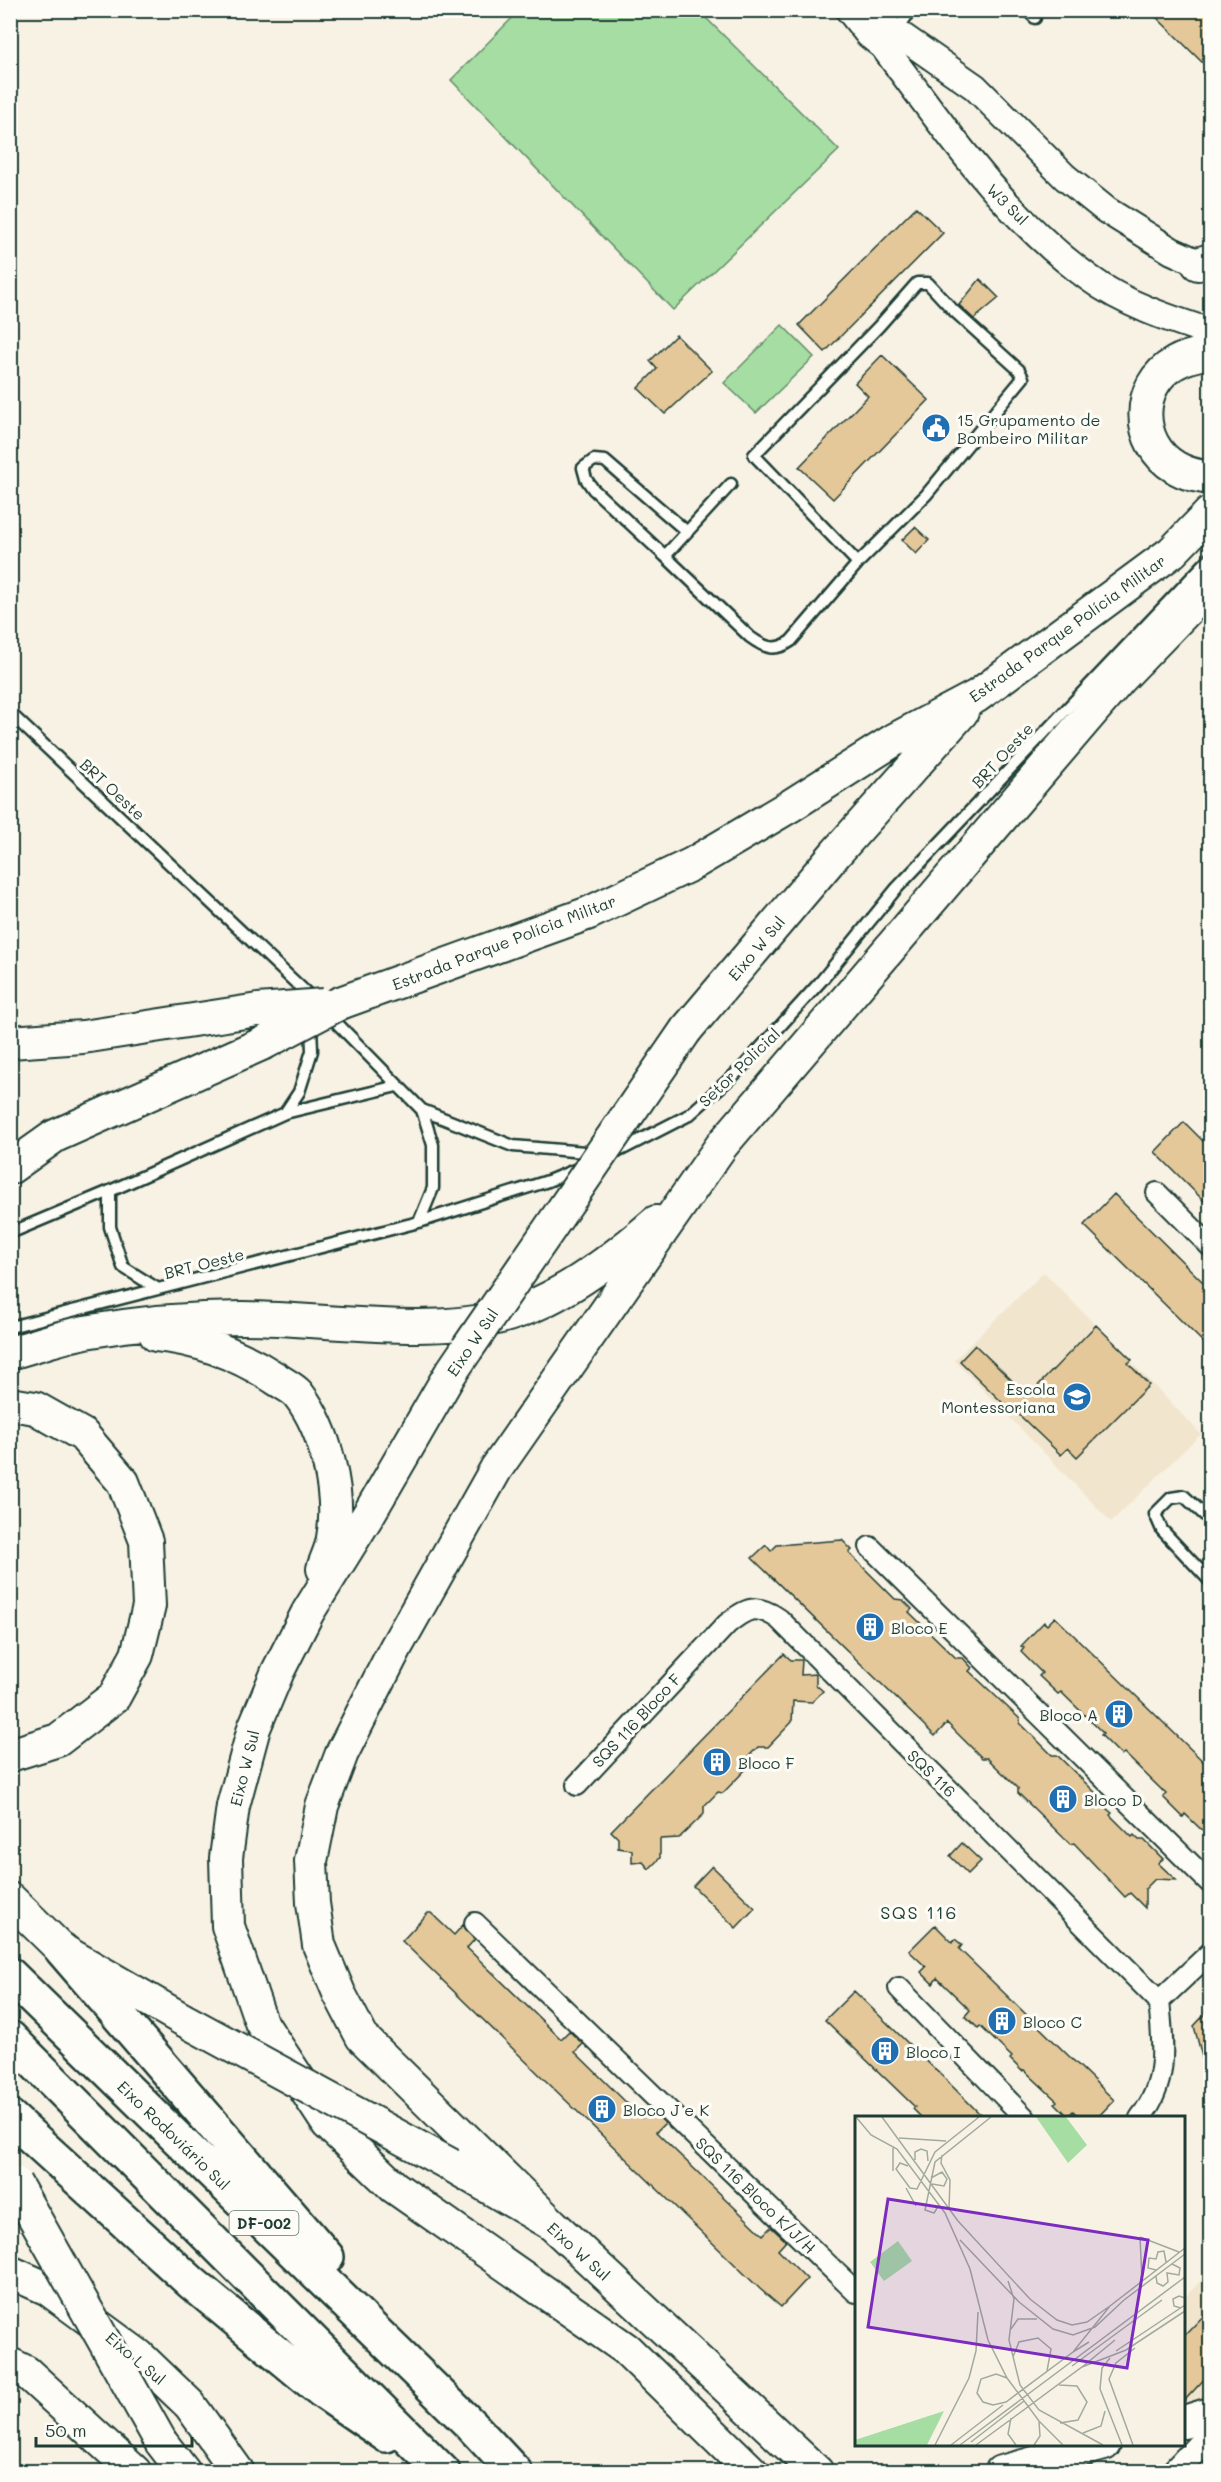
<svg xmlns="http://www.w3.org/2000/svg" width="1221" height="2482" viewBox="0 0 1221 2482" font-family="Mali,sans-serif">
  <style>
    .built { fill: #f2e5ce }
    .green { fill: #a6dda2; stroke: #628d6b; stroke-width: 1.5 }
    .building { fill: #e5c899; stroke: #1f3d34; stroke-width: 1.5 }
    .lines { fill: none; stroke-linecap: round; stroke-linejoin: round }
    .service-casing { stroke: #1f3d34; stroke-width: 15 }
    .minor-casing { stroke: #1f3d34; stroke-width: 24 }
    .tertiary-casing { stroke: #1f3d34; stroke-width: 30 }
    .primary-casing { stroke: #1f3d34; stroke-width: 36 }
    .trunk-casing { stroke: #1f3d34; stroke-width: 38 }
    .service { stroke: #fdfcf7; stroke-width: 10 }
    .minor { stroke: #fdfcf7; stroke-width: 20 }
    .tertiary { stroke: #fdfcf7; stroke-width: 26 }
    .primary { stroke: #fdfcf7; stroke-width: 32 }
    .trunk { stroke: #fdfcf7; stroke-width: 33 }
    .primary-bridge-casing { stroke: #1f3d34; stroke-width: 36; stroke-linecap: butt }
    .primary-bridge { stroke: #fdfcf7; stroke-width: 32 }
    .labels { text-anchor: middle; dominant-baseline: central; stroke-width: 6; stroke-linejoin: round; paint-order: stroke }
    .shield { fill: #fdfcf7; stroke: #62766e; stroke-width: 1.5 }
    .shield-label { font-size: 15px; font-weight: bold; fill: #1f3d34 }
    .street-label { font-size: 16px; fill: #1f3d34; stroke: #fdfcf7 }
    .poi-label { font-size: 16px; fill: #1f3d34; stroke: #fdfcf7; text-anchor: start }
    .neighbourhood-label { font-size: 18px; letter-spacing: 1.5px; fill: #1f3d34; stroke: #fdfcf7 }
    .inset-road { fill: none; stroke: #a1aa9e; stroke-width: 1.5 }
    .view { fill: #7b2cbf; fill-opacity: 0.15; stroke: #7b2cbf; stroke-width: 3 }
    .inset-edge { fill: none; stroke: #1f3d34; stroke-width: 3 }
  </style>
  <rect width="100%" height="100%" fill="#f8f2e4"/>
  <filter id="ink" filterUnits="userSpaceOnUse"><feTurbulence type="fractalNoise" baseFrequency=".0167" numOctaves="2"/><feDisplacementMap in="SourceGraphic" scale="12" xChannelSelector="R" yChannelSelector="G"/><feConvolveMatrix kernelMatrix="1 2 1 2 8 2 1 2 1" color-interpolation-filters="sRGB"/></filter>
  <g filter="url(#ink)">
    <path class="built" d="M 1044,1272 L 1201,1434 L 1111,1522 L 954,1360 Z
      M 1210,2271 L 1210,2434 L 1184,2407 L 1184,2298 Z"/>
    <path class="green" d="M 520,10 L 699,11 L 839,150 L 673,310 L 451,80 Z
      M 782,325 L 814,357 L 756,413 L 724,383 Z"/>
    <path class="building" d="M 1149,10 L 1210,10 L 1210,70 Z
      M 916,207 L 943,233 L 825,352 L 799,325 Z
      M 980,279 L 999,298 L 974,319 L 959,305 Z
      M 676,335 L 712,371 L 665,414 L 638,388 L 657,369 L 650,361 Z
      M 882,355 L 929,400 L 833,499 L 799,467 L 868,396 L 855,383 Z
      M 915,527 L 929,540 L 916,554 L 902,540 Z
      M 1184,1122 L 1210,1148 L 1210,1207 L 1155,1152 Z
      M 1114,1194 L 1210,1289 L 1210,1349 L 1084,1225 Z
      M 1096,1325 L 1132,1360 L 1128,1363 L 1149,1385 L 1077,1457 L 1068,1448 L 1061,1455 L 1014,1410 L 1012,1412 L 960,1361 L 975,1345 L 1028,1396 Z
      M 842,1540 L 852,1550 L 849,1553 L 895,1599 L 903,1600 L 912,1609 L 909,1612 L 956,1658 L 963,1658 L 972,1668 L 969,1671 L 1020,1719 L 1020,1723 L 1052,1755 L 1057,1755 L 1108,1805 L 1107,1809 L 1112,1813 L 1110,1815 L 1132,1837 L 1134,1835 L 1139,1840 L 1144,1840 L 1163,1859 L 1158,1863 L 1176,1880 L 1155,1879 L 1145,1889 L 1145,1908 L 1130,1893 L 1125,1897 L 1074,1843 L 1070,1844 L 1018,1793 L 1018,1788 L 1014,1784 L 987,1758 L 982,1758 L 947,1723 L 935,1736 L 752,1558 L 766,1545 L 771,1551 L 777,1545 Z
      M 1055,1617 L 1210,1768 L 1210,1838 L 1185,1814 L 1183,1817 L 1163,1797 L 1166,1794 L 1124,1753 L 1121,1755 L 1101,1735 L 1103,1733 L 1061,1692 L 1058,1694 L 1039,1676 L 1042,1673 L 1021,1652 L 1024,1648 L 1021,1646 L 1044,1622 L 1047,1625 Z
      M 784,1654 L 791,1660 L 802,1660 L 801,1675 L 816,1674 L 816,1685 L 823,1691 L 812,1702 L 793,1701 L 792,1722 L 768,1747 L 758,1747 L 748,1757 L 748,1767 L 723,1793 L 718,1792 L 704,1806 L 704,1814 L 679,1838 L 660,1839 L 660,1858 L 649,1869 L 643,1862 L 632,1863 L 632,1850 L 618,1848 L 618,1838 L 611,1831 Z
      M 962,1843 L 981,1861 L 968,1874 L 950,1856 Z
      M 712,1866 L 755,1908 L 736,1928 L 693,1886 Z
      M 428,1913 L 431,1913 L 454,1935 L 463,1925 L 475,1939 L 467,1948 L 561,2039 L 569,2031 L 583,2044 L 575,2052 L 642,2118 L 650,2109 L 665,2123 L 656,2132 L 763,2235 L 771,2227 L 786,2241 L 778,2250 L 807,2279 L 781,2307 L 760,2289 L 402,1941 Z
      M 935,1925 L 952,1942 L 955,1939 L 962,1945 L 959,1949 L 1114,2100 L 1097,2118 L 1080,2118 L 1073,2111 L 1068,2116 L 1055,2103 L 1057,2101 L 1024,2070 L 1022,2071 L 1010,2059 L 1012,2057 L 980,2026 L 978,2028 L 965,2016 L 970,2010 L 937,1978 L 933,1984 L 921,1972 L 926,1967 L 909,1951 Z
      M 854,1991 L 943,2077 L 984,2118 L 922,2118 L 913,2109 L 915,2107 L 825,2020 Z
      M 1210,2009 L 1210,2068 L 1205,2068 L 1194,2026 Z
      M 1210,2309 L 1210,2373 L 1184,2401 L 1184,2336 Z"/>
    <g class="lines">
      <g class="service-casing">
        <path id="service" d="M 1027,10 L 1035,18
          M 895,33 L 911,10
          M 731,484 L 665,556 L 750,637 C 765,648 775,652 791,641 L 858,563 L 926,495 L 1023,378 L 1019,370 L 953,310 L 928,283 L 917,283 L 879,326 L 754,455 L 858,563
          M 665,556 L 593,489 L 586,479 L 583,468 L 594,460 L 605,461 L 686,531
          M 10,713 L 314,1000
          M 327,1013 L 422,1110 L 513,1146 L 597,1153
          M 285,1113 L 299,1092 L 312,1051 L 311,1024
          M 613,1154 L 689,1115 L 743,1067 L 822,980 L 896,889 L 1210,558
          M 110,1191 L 110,1227 L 123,1267 L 158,1289
          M 419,1222 L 433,1188 L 433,1145 L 422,1110
          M 10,1233 L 110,1191 L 285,1113 L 397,1086
          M 10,1327 L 419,1222 L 548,1181 L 582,1167
          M 1210,1520 L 1184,1496 L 1171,1498 L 1155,1514 L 1162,1530 L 1210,1581"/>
      </g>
      <g class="minor-casing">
        <path id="minor" d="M 1157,1193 L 1210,1246
          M 870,1547 L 1210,1883
          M 577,1785 L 727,1624 C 747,1608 756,1603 779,1619 L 1159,2001
          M 475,1923 L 856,2292
          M 899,1988 L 1025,2118
          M 1159,2001 L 1210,1953
          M 1140,2118 C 1169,2082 1163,2043 1159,2001"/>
      </g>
      <g class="tertiary-casing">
        <path id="tertiary" d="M 849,10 L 868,34 L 883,46 C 945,129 1004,216 1089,278 C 1124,304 1170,319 1210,332
          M 859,17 L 896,32 L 975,87 L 1065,177 L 1106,210 L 1172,251 L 1210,268
          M 1175,2472 L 1210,2435"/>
      </g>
      <g class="primary-casing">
        <path id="primary" d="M 1198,264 L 1210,260
          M 1210,352 C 1199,354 1185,357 1175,363 C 1135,385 1136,444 1175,467 C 1186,474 1198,476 1210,478
          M 340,1003 L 589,913 L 692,864 L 790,806 L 894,740 L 977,696 L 1172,552 L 1210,513
          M 686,1030 L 836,853 L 962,712
          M 10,1042 L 83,1037 L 258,1010
          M 10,1168 L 55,1136 L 264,1043
          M 156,1335 C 200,1339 238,1354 275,1378 C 282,1383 293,1388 298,1394 C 326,1430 341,1494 333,1538 C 332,1548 326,1559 323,1569
          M 467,1349 L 450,1374 L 370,1512 L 308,1612 L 278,1671 L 254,1728 L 233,1806 L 226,1858 L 228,1926 L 261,2022 L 328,2124 L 394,2187 L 626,2349 L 752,2472
          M 10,1353 C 35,1346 60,1337 85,1332 C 136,1323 191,1318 243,1318 C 326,1318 443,1340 520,1311 C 567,1294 618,1255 656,1222
          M 10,1404 L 35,1408 L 83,1435 L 123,1482 L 146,1541 L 149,1606 L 137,1655 L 114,1697 L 58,1740 L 10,1755
          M 10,1899 L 62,1950 L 182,2019
          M 451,2165 L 553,2225 L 817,2472
          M 553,2225 L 362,2037 L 339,1993 L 319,1945 L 313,1903 L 311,1861 L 322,1806 L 342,1753 L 396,1647 L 496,1469 L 722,1145 L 1120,679 L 1210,586
          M 10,2272 L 48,2289 L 139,2356 L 190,2405 L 238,2472
          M 10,2364 L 26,2372 L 135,2472
          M 1184,2422 L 1210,2414
          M 161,2442 L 184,2472
          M 1001,2472 L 1104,2444"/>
      </g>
      <g class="trunk-casing">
        <path id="trunk" d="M 62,1950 L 327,2257
          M 10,1975 L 471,2425 L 515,2472
          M 10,2038 L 443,2472
          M 10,2117 L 192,2283 L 322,2391 L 386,2435"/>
      </g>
      <use href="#service" class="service"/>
      <use href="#minor" class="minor"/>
      <use href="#tertiary" class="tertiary"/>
      <use href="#primary" class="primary"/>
      <use href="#trunk" class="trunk"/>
      <g class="primary-bridge-casing">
        <path id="primary-bridge" d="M 258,1010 L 324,1005
          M 264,1043 L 340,1003
          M 467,1349 L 686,1030
          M 182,2019 L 451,2165
          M 15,2183 L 161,2442"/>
      </g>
      <use href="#primary-bridge" class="primary-bridge"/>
    </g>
  </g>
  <defs>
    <g id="civic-disc" transform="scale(1.5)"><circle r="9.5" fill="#1f6fb2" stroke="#fdfcf7"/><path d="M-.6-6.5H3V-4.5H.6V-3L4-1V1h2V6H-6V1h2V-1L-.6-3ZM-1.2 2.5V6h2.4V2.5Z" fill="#fff"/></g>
    <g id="school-disc" transform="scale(1.5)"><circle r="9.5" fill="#1f6fb2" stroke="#fdfcf7"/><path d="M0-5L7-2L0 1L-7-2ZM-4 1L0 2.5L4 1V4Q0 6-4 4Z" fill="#fff"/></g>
    <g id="building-disc" transform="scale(1.5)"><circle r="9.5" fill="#1f6fb2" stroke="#fdfcf7"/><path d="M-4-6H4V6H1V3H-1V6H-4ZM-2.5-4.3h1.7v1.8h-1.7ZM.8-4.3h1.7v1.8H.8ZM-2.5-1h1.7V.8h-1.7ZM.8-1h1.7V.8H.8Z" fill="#fff"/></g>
  </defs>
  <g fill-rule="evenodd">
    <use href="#civic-disc" x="936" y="428"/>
    <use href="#school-disc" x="1077" y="1397"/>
    <use href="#building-disc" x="870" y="1627"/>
    <use href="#building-disc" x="1119" y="1714"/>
    <use href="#building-disc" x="717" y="1762"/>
    <use href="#building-disc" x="1063" y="1799"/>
    <use href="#building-disc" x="1002" y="2021"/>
    <use href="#building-disc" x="885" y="2051"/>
    <use href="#building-disc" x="602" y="2109"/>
  </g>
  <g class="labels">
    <rect class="shield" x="229.5" y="2211" width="69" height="24" rx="4.5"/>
    <g class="shield-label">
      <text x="264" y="2223">DF-002</text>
    </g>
    <g class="street-label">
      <text transform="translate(1008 204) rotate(45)">W3 Sul</text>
      <text transform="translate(1067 628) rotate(-36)">Estrada Parque Polícia Militar</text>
      <text transform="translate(1002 755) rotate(-47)">BRT Oeste</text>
      <text transform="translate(113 789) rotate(43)">BRT Oeste</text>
      <text transform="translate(504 942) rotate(-21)">Estrada Parque Polícia Militar</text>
      <text transform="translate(756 948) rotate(-50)">Eixo W Sul</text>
      <text transform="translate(739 1067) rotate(-44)">Setor Policial</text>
      <text transform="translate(204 1263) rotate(-14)">BRT Oeste</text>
      <text transform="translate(472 1342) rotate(-56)">Eixo W Sul</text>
      <text transform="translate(636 1720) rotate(-47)">SQS 116 Bloco F</text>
      <text transform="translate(244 1768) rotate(-76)">Eixo W Sul</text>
      <text transform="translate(932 1773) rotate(44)">SQS 116</text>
      <text transform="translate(174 2135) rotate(44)">Eixo Rodoviário Sul</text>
      <text transform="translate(756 2195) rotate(44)">SQS 116 Bloco K/J/H</text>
      <text transform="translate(579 2251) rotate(42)">Eixo W Sul</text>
      <text transform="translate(136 2358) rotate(40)">Eixo L Sul</text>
    </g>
    <g class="poi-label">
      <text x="957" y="419">15 Grupamento de<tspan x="957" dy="18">Bombeiro Militar</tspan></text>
      <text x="1056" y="1388" text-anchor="end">Escola<tspan x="1056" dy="18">Montessoriana</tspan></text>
      <text x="891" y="1627">Bloco E</text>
      <text x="1098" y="1714" text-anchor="end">Bloco A</text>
      <text x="738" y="1762">Bloco F</text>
      <text x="1084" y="1799">Bloco D</text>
      <text x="1023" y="2021">Bloco C</text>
      <text x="906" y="2051">Bloco I</text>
      <text x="623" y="2109">Bloco J e K</text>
    </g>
    <g class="neighbourhood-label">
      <text x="919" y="1912">SQS 116</text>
    </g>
  </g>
  <g transform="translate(855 2116)">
    <rect width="330" height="330" fill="#f8f2e4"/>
    <path d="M 181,1 L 211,1 L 232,29 L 213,47 ZM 43,125 L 57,145 L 29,165 L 15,146 ZM 89,295 L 72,329 L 0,329 L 0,324 Z" fill="#a6dda2"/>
    <path class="inset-road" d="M 1,1 L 16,19 L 42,33 L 90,97 L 115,153 L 133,224 L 152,262 L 184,305 L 208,329M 27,1 L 103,105 L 175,183 L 202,204 L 217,209 L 232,206 L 255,190M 44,22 L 91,25M 87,39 L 86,47 L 95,64 L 94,93M 60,44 L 60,36 L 66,33 L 72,35 L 73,45M 53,50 L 45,47 L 41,53 L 55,72 L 62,73 L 80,36 L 124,1M 38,55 L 38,30M 76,62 L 87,56 L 92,63 L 89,70 L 77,68M 51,72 L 61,90M 84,89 L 79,97 L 70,94 L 80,46 L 136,1M 285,121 L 287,164M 285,121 L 324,136M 105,124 L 164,186 L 198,213 L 218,219 L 240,211 L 269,184 L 330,138M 301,154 L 293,152 L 294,142 L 301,143 L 303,136 L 309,135 L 311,146M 301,160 L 302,167 L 308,170 L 313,166 L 312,157 L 324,159 L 325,152 L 317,148M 153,165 L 159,183 L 154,224 L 165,269 L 184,294 L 248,329M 326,192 L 319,190 L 318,183 L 324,180 L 330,182M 156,213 L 163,203 L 182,203M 261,235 L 330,189M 218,236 L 234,226M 158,241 L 164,226 L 183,222 L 196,233 L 192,255M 255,242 L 247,252 L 245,273 L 267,329M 217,250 L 307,184M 227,251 L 260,224M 152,262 L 141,258 L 126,263 L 122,277 L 128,286 L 138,289 L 151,286 L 218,236 L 255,190 L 330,132M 204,269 L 222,270 L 232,286 L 223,304 L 205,307M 156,302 L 153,318 L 161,329M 228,317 L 246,310 L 250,295M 116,326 L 169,285M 80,329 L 114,262 L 121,235 L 123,196M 96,329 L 148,289M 105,329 L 330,161M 121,329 L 227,251 L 271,234 L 330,195M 179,329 L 185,320 L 184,306M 278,329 L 254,263 L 261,247 L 280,232"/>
    <path class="view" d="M 33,83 L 293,124 L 272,252 L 13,211 Z"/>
    <rect width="330" height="330" class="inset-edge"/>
  </g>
  <rect width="1221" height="2482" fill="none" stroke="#fdfcf7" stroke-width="36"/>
  <rect x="18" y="18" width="1185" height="2446" fill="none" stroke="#1f3d34" stroke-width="2" filter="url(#ink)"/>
  <path d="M36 2437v9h156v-9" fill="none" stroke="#1f3d34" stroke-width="3"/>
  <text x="45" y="2437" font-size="18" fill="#1f3d34" stroke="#fdfcf7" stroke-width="4.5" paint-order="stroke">50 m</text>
</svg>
